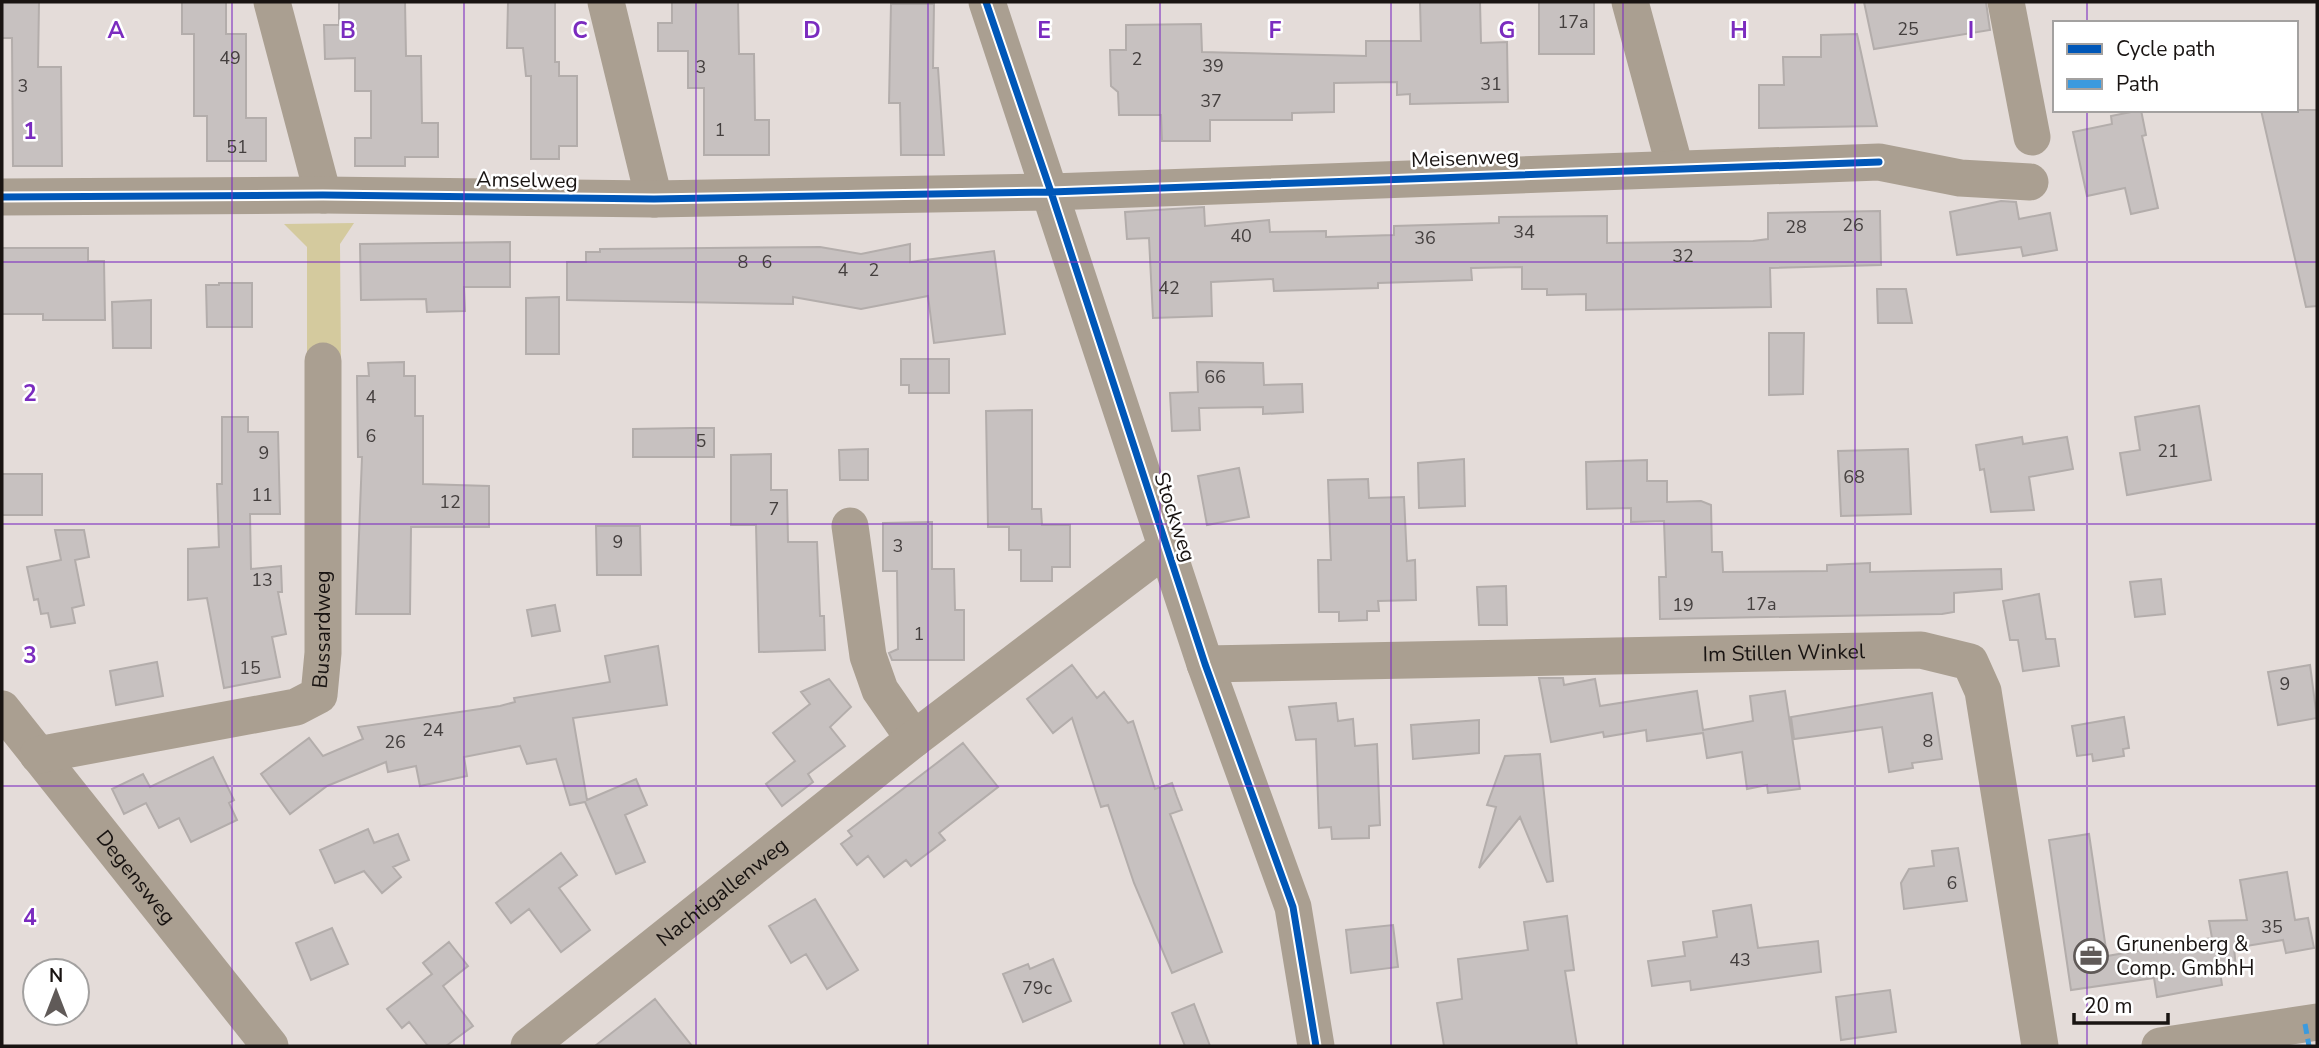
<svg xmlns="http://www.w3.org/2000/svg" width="2319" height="1048" viewBox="0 0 2319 1048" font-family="'Nunito Sans',sans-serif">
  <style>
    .green { fill: #d4ca9e }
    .building { fill: #c7c1c0; stroke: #b3adab; stroke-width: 2 }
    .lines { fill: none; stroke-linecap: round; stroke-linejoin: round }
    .minor { stroke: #aa9f91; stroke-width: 37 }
    .quiet { stroke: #3b9ade; stroke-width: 5; stroke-dasharray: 10 5; stroke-linecap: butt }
    .cycleway-casing { stroke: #fff; stroke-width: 11 }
    .cycleway { stroke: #0057b8; stroke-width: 7 }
    .grid { fill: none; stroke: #7b2cbf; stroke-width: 2; stroke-opacity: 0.55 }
    .labels { text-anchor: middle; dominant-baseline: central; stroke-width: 5; stroke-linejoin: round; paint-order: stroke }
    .number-label { font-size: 18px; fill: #443f3e }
    .street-label { font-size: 21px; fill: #191412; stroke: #fff }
    .poi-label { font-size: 21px; fill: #191412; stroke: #fff; text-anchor: start }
    .grid-label { font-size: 23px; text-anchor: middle; font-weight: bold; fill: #7b2cbf; stroke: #fff; stroke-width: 5; stroke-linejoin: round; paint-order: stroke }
  </style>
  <rect width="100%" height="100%" fill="#e4dcd9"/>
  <path class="green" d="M 354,223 L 340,244 L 341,364 L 307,364 L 307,247 L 284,224 Z"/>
  <path class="building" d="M 2,2 L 39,2 L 38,67 L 61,67 L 62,166 L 13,166 L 12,38 L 2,38 Z
    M 182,2 L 226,2 L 226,34 L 246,34 L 246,118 L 266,118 L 266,161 L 207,161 L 207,116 L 194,116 L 194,34 L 182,34 Z
    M 339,2 L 405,2 L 406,56 L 421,56 L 422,123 L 438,123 L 438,157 L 405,157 L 405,166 L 355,166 L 355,138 L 371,138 L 371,91 L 355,91 L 355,58 L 325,59 L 324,25 L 339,25 Z
    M 508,2 L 555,2 L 555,62 L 559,62 L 559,76 L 577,76 L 577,146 L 559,146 L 559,159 L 531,159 L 531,76 L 526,76 L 523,48 L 507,48 Z
    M 672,2 L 738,2 L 739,54 L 754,54 L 755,120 L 769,120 L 769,155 L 704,155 L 704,88 L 688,88 L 688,51 L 658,51 L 658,23 L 672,23 Z
    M 1420,2 L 1480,2 L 1481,43 L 1507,42 L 1508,102 L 1410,104 L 1410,94 L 1397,95 L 1397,82 L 1334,83 L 1334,112 L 1292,113 L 1292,120 L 1210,120 L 1210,141 L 1162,141 L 1161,115 L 1119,115 L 1118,92 L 1111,86 L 1110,50 L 1126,50 L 1126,25 L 1201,24 L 1202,52 L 1366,56 L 1366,41 L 1421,41 Z
    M 1539,2 L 1594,2 L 1594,54 L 1539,54 Z
    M 1864,2 L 1986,2 L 1990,30 L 1874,49 Z
    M 891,4 L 934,4 L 933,68 L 938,68 L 944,155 L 901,155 L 900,103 L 889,103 Z
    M 1857,34 L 1877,126 L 1759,128 L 1759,85 L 1784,85 L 1783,57 L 1821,57 L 1821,35 Z
    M 2141,110 L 2146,135 L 2142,136 L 2158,208 L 2131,214 L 2125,188 L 2087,196 L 2073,132 L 2112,124 L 2111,116 Z
    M 2261,110 L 2317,110 L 2317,306 L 2306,307 Z
    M 2001,201 L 2016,202 L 2019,219 L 2050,213 L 2057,250 L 2023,256 L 2021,247 L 1957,255 L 1950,212 Z
    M 1204,207 L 1205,226 L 1269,220 L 1270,232 L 1326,231 L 1326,237 L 1394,235 L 1394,226 L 1499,223 L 1499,217 L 1607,216 L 1607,243 L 1753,241 L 1768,239 L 1768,213 L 1880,211 L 1881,265 L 1770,268 L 1771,307 L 1586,310 L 1586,294 L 1547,295 L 1547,289 L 1522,289 L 1522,267 L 1471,268 L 1472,280 L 1378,283 L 1378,288 L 1274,291 L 1273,279 L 1211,282 L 1212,316 L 1153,318 L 1149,238 L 1127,239 L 1125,212 Z
    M 510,242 L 510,287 L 464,287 L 465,311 L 427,312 L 426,299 L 361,300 L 360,244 Z
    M 910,244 L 910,262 L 994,251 L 1005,334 L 934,343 L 928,296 L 861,309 L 793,297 L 793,304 L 567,300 L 567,262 L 586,262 L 586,252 L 600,252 L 600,249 L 820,247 L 861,254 Z
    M 2,248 L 88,248 L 88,261 L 104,261 L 105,320 L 43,320 L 43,314 L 2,314 Z
    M 219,283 L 252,283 L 252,327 L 207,327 L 206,285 L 219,285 Z
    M 1877,289 L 1906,289 L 1912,323 L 1878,323 Z
    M 559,297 L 559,354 L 526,354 L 526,298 Z
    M 151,300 L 151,348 L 113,348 L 112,302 Z
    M 1769,333 L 1804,333 L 1803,394 L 1769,395 Z
    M 901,359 L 949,359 L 949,393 L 909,393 L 909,385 L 901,385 Z
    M 404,362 L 404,376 L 415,376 L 415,416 L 423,416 L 423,484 L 489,486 L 489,527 L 411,527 L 410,614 L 356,614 L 362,457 L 358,457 L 357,376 L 369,376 L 368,363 Z
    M 1197,362 L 1263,363 L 1264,385 L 1302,384 L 1303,412 L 1263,414 L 1263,407 L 1199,408 L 1200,430 L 1172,431 L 1170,393 L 1198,392 Z
    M 2199,406 L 2211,480 L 2127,495 L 2120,453 L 2140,450 L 2135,417 Z
    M 1032,410 L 1032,509 L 1041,509 L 1042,525 L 1070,525 L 1070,567 L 1052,567 L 1052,581 L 1021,581 L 1021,550 L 1009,550 L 1009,527 L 988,527 L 986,411 Z
    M 222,417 L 248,417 L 248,432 L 278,432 L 280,514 L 250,514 L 251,569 L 281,566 L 282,592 L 278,592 L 286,634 L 272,637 L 280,677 L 224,688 L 207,598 L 188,600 L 188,549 L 219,547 L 217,484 L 222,484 Z
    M 691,428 L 714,428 L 714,457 L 633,457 L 633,429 Z
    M 2022,437 L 2023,444 L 2067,437 L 2073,469 L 2029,477 L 2034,510 L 1991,512 L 1984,469 L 1980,470 L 1976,445 Z
    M 868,449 L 868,480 L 840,480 L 839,450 Z
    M 1908,449 L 1911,514 L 1841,516 L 1838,451 Z
    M 771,454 L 771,490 L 787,490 L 788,542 L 817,542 L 820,616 L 824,616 L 825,650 L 759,652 L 756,525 L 731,525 L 731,455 Z
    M 1464,459 L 1465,506 L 1419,508 L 1418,463 Z
    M 1647,460 L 1647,481 L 1667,481 L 1667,502 L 1701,501 L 1711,505 L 1712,552 L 1722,552 L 1723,572 L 1827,571 L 1827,565 L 1870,563 L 1870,572 L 2001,569 L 2002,589 L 1954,593 L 1954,612 L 1942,614 L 1660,619 L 1659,577 L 1666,577 L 1664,521 L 1631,522 L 1631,508 L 1587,509 L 1586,462 Z
    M 1239,468 L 1249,517 L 1207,525 L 1198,476 Z
    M 2,474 L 42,474 L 42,515 L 2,515 Z
    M 1368,479 L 1369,498 L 1404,497 L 1407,561 L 1415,560 L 1416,600 L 1378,601 L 1379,611 L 1367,611 L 1367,620 L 1339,621 L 1339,612 L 1319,612 L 1318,560 L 1331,560 L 1328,480 Z
    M 932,522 L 932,569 L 954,569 L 955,610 L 964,610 L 964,660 L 892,660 L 889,653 L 898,649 L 897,571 L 883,571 L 883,523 Z
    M 596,526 L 640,526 L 641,575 L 597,575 Z
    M 55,530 L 84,530 L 89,557 L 75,560 L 84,605 L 72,608 L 75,623 L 51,627 L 48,613 L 41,614 L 38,599 L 34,600 L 27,567 L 61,560 Z
    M 2161,579 L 2165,614 L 2135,617 L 2130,582 Z
    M 1506,586 L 1507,625 L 1479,625 L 1477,587 Z
    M 2039,594 L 2046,639 L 2055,639 L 2059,666 L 2023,671 L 2018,640 L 2010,640 L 2003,601 Z
    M 555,605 L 560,631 L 532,636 L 527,610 Z
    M 658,646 L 667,705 L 573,718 L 587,800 L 636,779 L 647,805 L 625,815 L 645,862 L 616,874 L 585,802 L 570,805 L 556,759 L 527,764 L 520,746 L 464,757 L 467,776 L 420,786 L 416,766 L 388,772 L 386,762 L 327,786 L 290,814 L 261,774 L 309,738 L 323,756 L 363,739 L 358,727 L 500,706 L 515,702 L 514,698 L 610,682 L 605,656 Z
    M 157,662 L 163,696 L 116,705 L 110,671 Z
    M 1072,665 L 1097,698 L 1104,692 L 1128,723 L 1133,721 L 1155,789 L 1172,783 L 1177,797 L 1182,810 L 1170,814 L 1222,952 L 1172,973 L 1134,883 L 1108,805 L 1101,807 L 1072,718 L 1053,733 L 1027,699 Z
    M 2310,665 L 2317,718 L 2278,725 L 2268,672 Z
    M 1539,678 L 1563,678 L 1564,685 L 1595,679 L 1600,706 L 1697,691 L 1703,730 L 1753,721 L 1750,696 L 1785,691 L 1800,789 L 1768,793 L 1767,785 L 1747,789 L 1742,752 L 1707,758 L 1703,733 L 1647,741 L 1646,730 L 1604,737 L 1603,732 L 1551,742 Z
    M 829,679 L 851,707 L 830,727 L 845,746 L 808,774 L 813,782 L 782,806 L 766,784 L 795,761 L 773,733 L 810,704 L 801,692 Z
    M 1932,693 L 1942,759 L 1912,763 L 1913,768 L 1889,772 L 1882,727 L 1794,739 L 1791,717 Z
    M 1336,703 L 1338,721 L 1353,719 L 1355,746 L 1377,744 L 1380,825 L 1369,826 L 1369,838 L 1332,839 L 1331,827 L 1319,828 L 1316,739 L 1296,740 L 1289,707 Z
    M 2124,717 L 2129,748 L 2123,749 L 2124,756 L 2093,761 L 2092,754 L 2077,756 L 2072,726 Z
    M 1479,720 L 1479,753 L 1413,759 L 1411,725 Z
    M 963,743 L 998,787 L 939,833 L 945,840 L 911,866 L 906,860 L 884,877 L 868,856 L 857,865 L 841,844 L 852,836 L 848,831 Z
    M 1540,754 L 1553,881 L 1547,882 L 1520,817 L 1479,868 L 1496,807 L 1487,805 L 1505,756 Z
    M 213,757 L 234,800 L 229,803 L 237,820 L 191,842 L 179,818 L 159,828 L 146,803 L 124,814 L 112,789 L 143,774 L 150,787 Z
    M 368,829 L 374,843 L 398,834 L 409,860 L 393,867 L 401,877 L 382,893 L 364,871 L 335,883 L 320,850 Z
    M 2089,834 L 2107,956 L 2212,938 L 2209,921 L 2247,920 L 2240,880 L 2287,872 L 2295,920 L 2308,918 L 2314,948 L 2286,953 L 2283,940 L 2234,948 L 2236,968 L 2220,972 L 2222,985 L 2157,997 L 2154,978 L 2071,990 L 2049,840 Z
    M 1958,848 L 1967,901 L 1904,909 L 1901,883 L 1909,869 L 1934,866 L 1932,851 Z
    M 561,853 L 577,875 L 559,888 L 590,930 L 561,952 L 529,909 L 511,923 L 496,903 Z
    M 815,899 L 858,970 L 827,989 L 806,954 L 791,963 L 769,926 Z
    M 1751,905 L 1758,948 L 1818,941 L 1821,972 L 1691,990 L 1690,981 L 1652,986 L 1648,961 L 1685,956 L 1683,942 L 1717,937 L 1713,911 Z
    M 1567,916 L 1574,970 L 1565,971 L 1577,1046 L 1444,1046 L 1437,1003 L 1462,999 L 1458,959 L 1528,950 L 1524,922 Z
    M 1393,925 L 1398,967 L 1351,973 L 1346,930 Z
    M 332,928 L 348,964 L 311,980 L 296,943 Z
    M 449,942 L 468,966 L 443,986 L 473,1026 L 446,1046 L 428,1046 L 409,1022 L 402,1028 L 387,1009 L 432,974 L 423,963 Z
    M 1053,959 L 1071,1001 L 1023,1022 L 1003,974 L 1028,964 L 1030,969 Z
    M 1890,990 L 1896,1032 L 1841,1040 L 1836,997 Z
    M 655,999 L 692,1046 L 595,1046 Z
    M 1194,1004 L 1210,1046 L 1185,1046 L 1172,1013 Z"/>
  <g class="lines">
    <g class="minor">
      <path d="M 272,2 L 323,195"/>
      <path d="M 606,2 L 654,199"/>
      <path d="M 987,2 L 1205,664 L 1293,907 L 1316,1046"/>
      <path d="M 1630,2 L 1675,168"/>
      <path d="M 2006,2 L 2032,137"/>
      <path d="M 2,197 L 323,195 L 654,199 L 1051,192 L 1879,162 L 1960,178 L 2030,182"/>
      <path d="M 850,526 L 868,656 L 880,690 L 914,739"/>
      <path id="s1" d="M 1205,664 L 1921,650 L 1970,662 L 1983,691 L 2040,1046"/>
      <path id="s2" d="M 2,709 L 270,1046"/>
      <path id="s3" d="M 38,755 L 296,707 L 319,695 L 323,653 L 323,361"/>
      <path id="s4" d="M 529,1046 L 914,739 L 1167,547"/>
      <path d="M 2160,1046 L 2317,1022"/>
    </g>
    <path class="quiet" d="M 2305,1024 L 2309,1046"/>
    <g class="cycleway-casing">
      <path id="cycleway" d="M 986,2 L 1051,192 L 1205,664 L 1293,907 L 1316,1046
        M 2,197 L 323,195 L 654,199 L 1051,192 L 1879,162"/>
    </g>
    <use href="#cycleway" class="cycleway"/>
  </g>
  <path class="grid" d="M 232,2 L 232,1046M 464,2 L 464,1046M 696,2 L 696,1046M 928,2 L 928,1046M 1160,2 L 1160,1046M 1391,2 L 1391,1046M 1623,2 L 1623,1046M 1855,2 L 1855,1046M 2087,2 L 2087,23M 2087,110 L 2087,1046M 2,262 L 2317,262M 2,524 L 2317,524M 2,786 L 2317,786"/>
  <defs>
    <g id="office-ring" transform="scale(1.75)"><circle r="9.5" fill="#fff" stroke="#605a58" stroke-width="1.5"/><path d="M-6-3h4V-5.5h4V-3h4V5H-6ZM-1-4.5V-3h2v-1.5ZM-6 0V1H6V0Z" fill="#605a58"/></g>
  </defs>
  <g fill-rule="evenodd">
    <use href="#office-ring" x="2091" y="956"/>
  </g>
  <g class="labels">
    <g class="number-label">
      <text x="1573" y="22">17a</text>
      <text x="1908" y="29">25</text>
      <text x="230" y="58">49</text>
      <text x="1137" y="59">2</text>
      <text x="1213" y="66">39</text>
      <text x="701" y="67">3</text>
      <text x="1491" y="84">31</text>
      <text x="23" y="86">3</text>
      <text x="1211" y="101">37</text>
      <text x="720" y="130">1</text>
      <text x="237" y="147">51</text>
      <text x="1853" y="225">26</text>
      <text x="1796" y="227">28</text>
      <text x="1524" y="232">34</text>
      <text x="1241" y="236">40</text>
      <text x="1425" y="238">36</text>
      <text x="1683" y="256">32</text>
      <text x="743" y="262">8</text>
      <text x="767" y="262">6</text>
      <text x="843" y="270">4</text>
      <text x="874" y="270">2</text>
      <text x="1169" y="288">42</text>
      <text x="1215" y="377">66</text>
      <text x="371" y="397">4</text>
      <text x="371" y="436">6</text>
      <text x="701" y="441">5</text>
      <text x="2168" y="451">21</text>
      <text x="264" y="453">9</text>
      <text x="1854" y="477">68</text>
      <text x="262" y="495">11</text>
      <text x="450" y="502">12</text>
      <text x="774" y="509">7</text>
      <text x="618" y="542">9</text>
      <text x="898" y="546">3</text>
      <text x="262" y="580">13</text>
      <text x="1761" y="604">17a</text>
      <text x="1683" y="605">19</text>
      <text x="919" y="634">1</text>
      <text x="250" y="668">15</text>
      <text x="2285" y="684">9</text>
      <text x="433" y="730">24</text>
      <text x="1928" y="741">8</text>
      <text x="395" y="742">26</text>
      <text x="1952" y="883">6</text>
      <text x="2272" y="927">35</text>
      <text x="1740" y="960">43</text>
      <text x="1037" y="988">79c</text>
    </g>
    <g class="street-label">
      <text transform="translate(1465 158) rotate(-2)">Meisenweg</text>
      <text transform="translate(527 180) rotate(1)">Amselweg</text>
      <text transform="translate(1175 517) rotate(72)">Stockweg</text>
      <text stroke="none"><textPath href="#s3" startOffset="354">Bussardweg</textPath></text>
      <text stroke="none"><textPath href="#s1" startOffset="579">Im Stillen Winkel</textPath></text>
      <text stroke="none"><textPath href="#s2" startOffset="215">Degensweg</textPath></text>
      <text stroke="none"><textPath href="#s4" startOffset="247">Nachtigallenweg</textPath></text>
    </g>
    <g class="poi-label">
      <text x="2116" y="944">Grunenberg &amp;<tspan x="2116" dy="24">Comp. GmbhH</tspan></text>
    </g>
  </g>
  <g class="grid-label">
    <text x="116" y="38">A</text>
    <text x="348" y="38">B</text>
    <text x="580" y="38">C</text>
    <text x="812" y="38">D</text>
    <text x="1044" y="38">E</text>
    <text x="1275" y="38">F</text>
    <text x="1507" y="38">G</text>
    <text x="1739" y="38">H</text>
    <text x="1971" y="38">I</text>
    <text x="30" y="139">1</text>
    <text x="30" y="401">2</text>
    <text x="30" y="663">3</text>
    <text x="30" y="925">4</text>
  </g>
  <rect width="2319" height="1048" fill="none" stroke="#191412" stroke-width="7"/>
  <rect x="2053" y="21" width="245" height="91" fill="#ffffff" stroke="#a3a1a0" stroke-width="2"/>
  <rect x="2067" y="44" width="35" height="10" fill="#0057b8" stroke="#a3a1a0" stroke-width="2"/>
  <text x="2116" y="56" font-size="21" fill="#191412">Cycle path</text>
  <rect x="2067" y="79" width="35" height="10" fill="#3b9ade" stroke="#a3a1a0" stroke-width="2"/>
  <text x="2116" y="91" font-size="21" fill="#191412">Path</text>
  <g transform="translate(56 992)"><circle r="33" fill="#ffffff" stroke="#a3a1a0" stroke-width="2"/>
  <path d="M0-5L12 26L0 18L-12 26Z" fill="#605a58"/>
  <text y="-10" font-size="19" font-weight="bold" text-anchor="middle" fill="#191412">N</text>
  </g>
  <path d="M2074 1013v10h94v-10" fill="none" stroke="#191412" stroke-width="3.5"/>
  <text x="2084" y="1013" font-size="21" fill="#191412" stroke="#ffffff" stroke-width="5" paint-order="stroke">20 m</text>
</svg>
